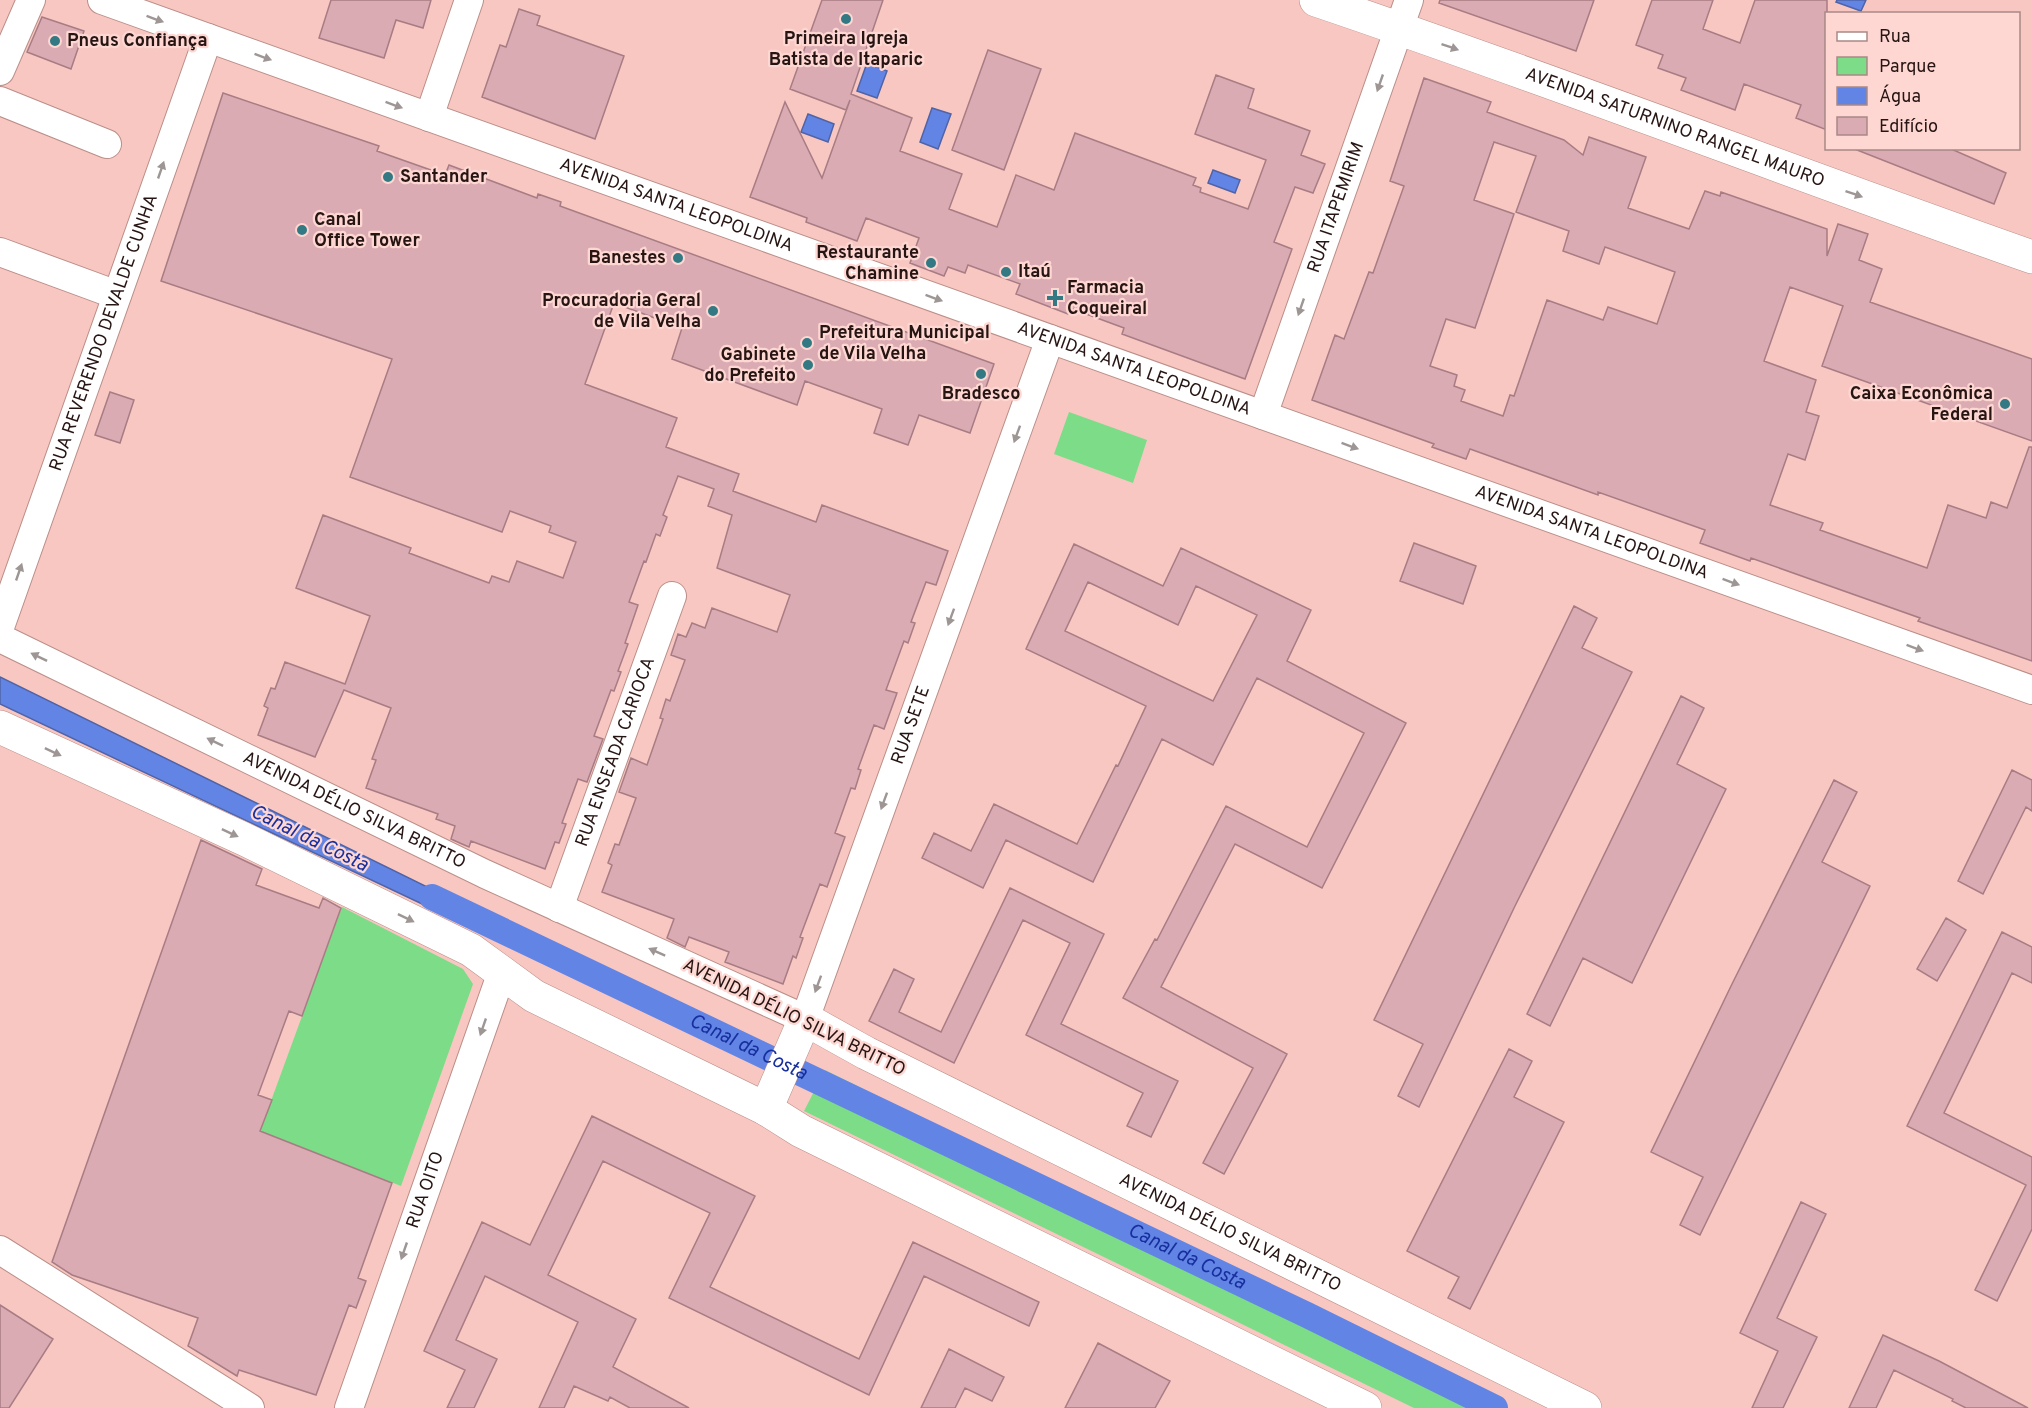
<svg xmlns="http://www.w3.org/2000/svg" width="2032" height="1408" viewBox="0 0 2032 1408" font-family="Overpass,sans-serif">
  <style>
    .green { fill: #7cdc88 }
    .water { fill: #6285e5; stroke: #5063a6; stroke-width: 1.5 }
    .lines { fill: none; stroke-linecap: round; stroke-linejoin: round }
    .canal { stroke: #6285e5; stroke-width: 26 }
    .building { fill: #daabb3; stroke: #a87c84; stroke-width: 1.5; fill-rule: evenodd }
    .minor-casing { stroke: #bb8e88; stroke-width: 30 }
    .major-casing { stroke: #bb8e88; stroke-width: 34 }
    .minor { stroke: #fff; stroke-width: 28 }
    .major { stroke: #fff; stroke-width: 33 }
    .oneway { fill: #9d9695 }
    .poi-dot { fill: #327983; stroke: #fed7d2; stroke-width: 2 }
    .labels { text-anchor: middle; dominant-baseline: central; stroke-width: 4.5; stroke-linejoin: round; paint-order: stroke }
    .poi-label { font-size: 18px; font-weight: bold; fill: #261513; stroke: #fed7d2; text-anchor: start }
    .street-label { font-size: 18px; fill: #261513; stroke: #fed7d2 }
    .water-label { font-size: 20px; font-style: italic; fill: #182f9e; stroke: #fed7d2 }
  </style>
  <rect width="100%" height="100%" fill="#f8c7c1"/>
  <path class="green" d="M 1069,412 L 1147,440 L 1133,483 L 1054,454 Z
    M 342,907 L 463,969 L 473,984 L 401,1186 L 260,1131 Z
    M 825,1070 L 1502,1408 L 1414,1408 L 804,1111 Z"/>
  <path class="water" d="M 1837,0 L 1866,0 L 1861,11 L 1836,2 Z
    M 867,63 L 887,71 L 877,98 L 857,91 Z
    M 932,108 L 951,114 L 938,149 L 920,142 Z
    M 808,114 L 834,124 L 828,142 L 801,132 Z
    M 1213,170 L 1240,180 L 1235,193 L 1208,183 Z
    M 0,677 L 466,906 L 458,921 L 0,704 Z"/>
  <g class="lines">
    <path class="canal" id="s1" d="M 432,897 L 1307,1315 L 1495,1408"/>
  </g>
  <path class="building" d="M 331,0 L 431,0 L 423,28 L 396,20 L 384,58 L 319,38 Z
    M 822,0 L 883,0 L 851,94 L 912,118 L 900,151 L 962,174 L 949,209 L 997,227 L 1016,175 L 1054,190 L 1075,133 L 1196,178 L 1193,185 L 1201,188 L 1200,192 L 1248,209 L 1266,160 L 1195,134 L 1216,75 L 1254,89 L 1248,108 L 1310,131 L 1301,155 L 1325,164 L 1313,193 L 1295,187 L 1274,242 L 1292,249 L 1245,379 L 1122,334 L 1124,328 L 1070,308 L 1068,314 L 1016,294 L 1020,284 L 968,265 L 965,273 L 948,267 L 944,276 L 910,263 L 919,238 L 866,218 L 857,241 L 806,222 L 807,218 L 750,197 L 785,102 L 822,178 L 850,100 L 846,110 L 790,89 Z
    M 1440,0 L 1594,0 L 1576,51 L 1439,3 Z
    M 1652,0 L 1713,0 L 1703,29 L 1740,43 L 1755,0 L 1827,0 L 1827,130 L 1796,118 L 1801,105 L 1744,84 L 1735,110 L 1681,90 L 1686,78 L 1658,68 L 1663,55 L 1636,45 Z
    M 519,9 L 540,16 L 537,25 L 624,56 L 595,139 L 482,97 L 500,45 L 506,47 Z
    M 42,17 L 84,31 L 71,69 L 27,52 Z
    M 988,50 L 1041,69 L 1004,170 L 952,150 Z
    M 1424,78 L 1491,102 L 1487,112 L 1564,140 L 1583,155 L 1589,137 L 1646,157 L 1628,208 L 1689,229 L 1705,191 L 1720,196 L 1721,192 L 1827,229 L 1827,256 L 1838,224 L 1868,234 L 1859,260 L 1882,269 L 1870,302 L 2032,359 L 2032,441 L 1822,366 L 1843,306 L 1790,287 L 1764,361 L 1816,380 L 1806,412 L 1819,416 L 1805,460 L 1788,454 L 1770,505 L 1823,523 L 1820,530 L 1927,568 L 1948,505 L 1986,518 L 1991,502 L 2007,508 L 2029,447 L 2032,447 L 2032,661 L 1918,621 L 1920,618 L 1751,558 L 1750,561 L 1700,543 L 1705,530 L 1598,492 L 1598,495 L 1470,449 L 1466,459 L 1432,447 L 1434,444 L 1312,400 L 1335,335 L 1344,339 L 1369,272 L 1373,273 L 1404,186 L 1390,181 ZM 1494,142 L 1536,156 L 1516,212 L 1569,231 L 1563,251 L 1599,264 L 1605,247 L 1675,272 L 1657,324 L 1608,307 L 1603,320 L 1547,300 L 1514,396 L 1510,395 L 1503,416 L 1461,401 L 1465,390 L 1454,386 L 1457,375 L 1430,366 L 1446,319 L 1475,328 L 1514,214 L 1474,200 Z
    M 223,93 L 379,146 L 377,151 L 445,175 L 449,165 L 537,198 L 538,194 L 561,202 L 560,206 L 994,364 L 970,433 L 919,415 L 908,445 L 874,433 L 882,409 L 805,381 L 797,405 L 672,359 L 682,328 L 614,303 L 585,384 L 677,418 L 666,447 L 739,474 L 733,491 L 816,522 L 822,505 L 948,551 L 936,585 L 926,582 L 911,622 L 915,623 L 908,643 L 904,641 L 886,690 L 897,693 L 884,729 L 874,725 L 858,769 L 861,770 L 855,789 L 851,788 L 835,833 L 845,837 L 827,887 L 820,884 L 800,937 L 803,938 L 796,958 L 793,956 L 783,984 L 725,962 L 729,952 L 689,937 L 685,947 L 667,938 L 674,919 L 602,892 L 612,865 L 608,863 L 615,844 L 619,845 L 636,798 L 619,792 L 631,758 L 647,765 L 663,719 L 660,718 L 666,699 L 670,701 L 685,660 L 671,655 L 678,634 L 686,637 L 692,623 L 705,628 L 712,608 L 777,632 L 790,595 L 717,568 L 732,515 L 708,506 L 714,489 L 678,476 L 663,515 L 667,517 L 660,536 L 656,534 L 646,562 L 644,561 L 629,602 L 638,605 L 625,643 L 628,644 L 618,671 L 621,672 L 614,691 L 611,690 L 594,736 L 603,739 L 587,782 L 578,779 L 562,823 L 566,824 L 559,843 L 555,842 L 545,869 L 471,841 L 469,847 L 462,844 L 451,839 L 455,826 L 436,819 L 438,814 L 366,788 L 376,760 L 372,759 L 391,708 L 344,690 L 315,757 L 258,735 L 268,708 L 264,706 L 271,688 L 275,689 L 285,662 L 345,684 L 370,616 L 296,588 L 323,515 L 411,548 L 409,553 L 489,583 L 492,576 L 509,582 L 517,561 L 563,578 L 576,542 L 549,532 L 551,526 L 510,511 L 502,532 L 350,477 L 392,359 L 161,281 Z
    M 1852,148 L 1949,148 L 2006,173 L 1994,204 Z
    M 110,392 L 134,400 L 120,443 L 95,435 Z
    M 1414,543 L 1476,566 L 1463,604 L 1400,581 Z
    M 1074,544 L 1163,586 L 1181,548 L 1311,610 L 1287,661 L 1406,723 L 1322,888 L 1235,844 L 1161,987 L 1287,1054 L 1224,1174 L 1203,1163 L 1253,1068 L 1123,998 L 1155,939 L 1157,940 L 1226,806 L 1307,847 L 1364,733 L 1257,678 L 1213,765 L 1162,739 L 1093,882 L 1006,840 L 983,888 L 922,858 L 934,833 L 971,851 L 994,804 L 1077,844 L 1116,765 L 1118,766 L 1146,706 L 1026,649 ZM 1088,582 L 1178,625 L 1196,586 L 1257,615 L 1213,701 L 1065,631 Z
    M 1574,606 L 1597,618 L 1582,648 L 1632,672 L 1515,906 L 1419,1107 L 1398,1096 L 1423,1044 L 1374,1020 Z
    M 1681,696 L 1704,708 L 1677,764 L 1726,789 L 1632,983 L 1583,958 L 1550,1026 L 1527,1014 Z
    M 2012,770 L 2032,780 L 2032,811 L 2026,807 L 1983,894 L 1958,881 Z
    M 1834,780 L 1857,792 L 1822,862 L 1870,886 L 1700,1235 L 1680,1225 L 1703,1177 L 1651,1152 L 1732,984 Z
    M 201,840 L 262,869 L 256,885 L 319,908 L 323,898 L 341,908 L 302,1016 L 289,1011 L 258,1095 L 272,1100 L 260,1131 L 392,1183 L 358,1278 L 366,1281 L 356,1308 L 349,1305 L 316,1395 L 239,1370 L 237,1376 L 188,1346 L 198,1318 L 72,1275 L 52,1262 Z
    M 1010,888 L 1104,934 L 1061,1024 L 1178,1081 L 1151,1137 L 1127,1126 L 1143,1093 L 1026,1035 L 1070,943 L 1023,920 L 954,1063 L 869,1021 L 894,969 L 914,979 L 899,1012 L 941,1032 Z
    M 1946,918 L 1966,930 L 1937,981 L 1917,969 Z
    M 2002,932 L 2032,947 L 2032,983 L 2012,973 L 1944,1113 L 2032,1157 L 2032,1229 L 1997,1301 L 1975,1290 L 2026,1185 L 1907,1126 Z
    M 1509,1049 L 1532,1061 L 1514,1097 L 1564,1122 L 1470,1309 L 1448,1298 L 1459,1277 L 1407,1251 Z
    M 592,1116 L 755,1196 L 710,1287 L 859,1359 L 913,1242 L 1039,1302 L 1029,1326 L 924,1276 L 869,1395 L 669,1298 L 710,1213 L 603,1161 L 548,1275 L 636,1319 L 613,1367 L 689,1408 L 630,1408 L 610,1397 L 608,1401 L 574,1386 L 564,1408 L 539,1408 L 578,1322 L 485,1276 L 456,1340 L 497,1359 L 474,1408 L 447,1408 L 465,1370 L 424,1351 L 482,1222 L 530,1245 Z
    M 1801,1202 L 1826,1214 L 1777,1318 L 1817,1337 L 1783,1408 L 1752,1408 L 1778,1351 L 1740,1333 Z
    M 0,1305 L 53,1339 L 9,1408 L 0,1408 Z
    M 1883,1335 L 1939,1361 L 2028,1408 L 1966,1408 L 1952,1401 L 1953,1399 L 1894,1370 L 1876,1408 L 1849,1408 Z
    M 1098,1343 L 1170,1381 L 1155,1408 L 1065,1408 Z
    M 949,1349 L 1004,1377 L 992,1401 L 965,1388 L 955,1408 L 921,1408 Z"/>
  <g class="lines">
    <g class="minor-casing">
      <g id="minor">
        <path id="s2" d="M 102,0 L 2032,690"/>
        <path d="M 0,71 L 31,0"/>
        <path d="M 0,101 L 107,144"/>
        <path d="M 429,117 L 469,0"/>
        <path d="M 0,252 L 117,295"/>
        <path id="s3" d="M 1263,415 L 1409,0"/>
        <path id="s4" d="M 0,627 L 208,38"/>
        <path id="s5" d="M 0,638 L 485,874 L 805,1019 L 1050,339"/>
        <path id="s6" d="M 559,908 L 672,596"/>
        <path d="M 0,1250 L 250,1408"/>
        <path id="s7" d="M 349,1408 L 502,972"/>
      </g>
    </g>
    <g class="major-casing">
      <g id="major">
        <path id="s8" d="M 1316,0 C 1556,81 1793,173 2032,257"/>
        <path d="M 0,727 L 244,839 L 471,950 L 534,996 L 766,1109 L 801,1131 L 1365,1408"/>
        <path id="s9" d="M 766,1109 L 805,1019 L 866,1053 L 1585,1408"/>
      </g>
    </g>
    <use href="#minor" class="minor"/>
    <use href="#major" class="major"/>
  </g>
  <defs><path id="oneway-solid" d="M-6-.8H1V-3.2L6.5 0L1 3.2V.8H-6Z" transform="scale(1.5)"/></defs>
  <g class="oneway">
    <use href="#oneway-solid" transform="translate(155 19) rotate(20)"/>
    <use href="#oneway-solid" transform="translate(1450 47) rotate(19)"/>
    <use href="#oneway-solid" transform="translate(263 57) rotate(20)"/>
    <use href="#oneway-solid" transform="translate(1380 83) rotate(109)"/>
    <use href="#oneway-solid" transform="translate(394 105) rotate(20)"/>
    <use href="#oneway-solid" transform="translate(161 170) rotate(-71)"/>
    <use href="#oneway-solid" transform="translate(1854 194) rotate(19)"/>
    <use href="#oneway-solid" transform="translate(934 298) rotate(20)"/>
    <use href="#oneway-solid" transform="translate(1301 307) rotate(109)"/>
    <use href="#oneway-solid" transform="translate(1017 434) rotate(110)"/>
    <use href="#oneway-solid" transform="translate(1350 446) rotate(20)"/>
    <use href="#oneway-solid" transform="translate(19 572) rotate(-71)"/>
    <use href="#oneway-solid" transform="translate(1731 582) rotate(20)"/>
    <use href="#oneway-solid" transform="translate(951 617) rotate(110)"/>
    <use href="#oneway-solid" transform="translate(1915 648) rotate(20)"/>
    <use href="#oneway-solid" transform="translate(39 657) rotate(-154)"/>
    <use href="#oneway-solid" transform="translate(215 742) rotate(-154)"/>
    <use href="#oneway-solid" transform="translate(53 752) rotate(25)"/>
    <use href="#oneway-solid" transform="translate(884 801) rotate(110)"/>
    <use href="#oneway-solid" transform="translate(230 833) rotate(25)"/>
    <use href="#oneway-solid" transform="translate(406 918) rotate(26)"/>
    <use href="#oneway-solid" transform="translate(657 952) rotate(-156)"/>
    <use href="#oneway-solid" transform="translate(818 984) rotate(110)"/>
    <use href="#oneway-solid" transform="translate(483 1027) rotate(109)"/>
    <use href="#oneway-solid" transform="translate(404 1251) rotate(109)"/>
  </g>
  <g class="poi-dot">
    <circle cx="846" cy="19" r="6"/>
    <circle cx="55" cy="41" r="6"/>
    <circle cx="388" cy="177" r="6"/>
    <circle cx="302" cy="230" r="6"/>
    <circle cx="678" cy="258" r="6"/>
    <circle cx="931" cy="263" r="6"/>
    <circle cx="1006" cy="272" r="6"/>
    <path d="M1052 289h6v6h6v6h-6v6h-6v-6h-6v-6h6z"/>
    <circle cx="713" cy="311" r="6"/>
    <circle cx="807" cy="343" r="6"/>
    <circle cx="808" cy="365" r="6"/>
    <circle cx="981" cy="374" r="6"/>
    <circle cx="2005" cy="404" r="6"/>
  </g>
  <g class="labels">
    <g class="poi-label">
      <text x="846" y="39" text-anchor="middle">Primeira Igreja<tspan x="846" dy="21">Batista de Itaparic</tspan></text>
      <text x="67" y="41">Pneus Confiança</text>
      <text x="400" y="177">Santander</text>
      <text x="314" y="220">Canal<tspan x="314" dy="21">Office Tower</tspan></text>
      <text x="919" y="253" text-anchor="end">Restaurante<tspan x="919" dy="21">Chamine</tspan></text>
      <text x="666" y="258" text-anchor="end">Banestes</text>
      <text x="1018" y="272">Itaú</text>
      <text x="1067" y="288">Farmacia<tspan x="1067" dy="21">Coqueiral</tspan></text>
      <text x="701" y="301" text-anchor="end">Procuradoria Geral<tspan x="701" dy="21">de Vila Velha</tspan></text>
      <text x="819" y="333">Prefeitura Municipal<tspan x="819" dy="21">de Vila Velha</tspan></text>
      <text x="796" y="355" text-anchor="end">Gabinete<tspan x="796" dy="21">do Prefeito</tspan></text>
      <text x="981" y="394" text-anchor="middle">Bradesco</text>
      <text x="1993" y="394" text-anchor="end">Caixa Econômica<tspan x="1993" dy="21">Federal</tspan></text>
    </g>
    <g class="street-label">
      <text stroke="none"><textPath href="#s8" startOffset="381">AVENIDA SATURNINO RANGEL MAURO</textPath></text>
      <text stroke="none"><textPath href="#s2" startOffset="610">AVENIDA SANTA LEOPOLDINA</textPath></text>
      <text stroke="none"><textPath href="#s3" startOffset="220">RUA ITAPEMIRIM</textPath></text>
      <text stroke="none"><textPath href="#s4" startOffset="312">RUA REVERENDO DEVALDE CUNHA</textPath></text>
      <text stroke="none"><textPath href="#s2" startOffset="1096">AVENIDA SANTA LEOPOLDINA</textPath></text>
      <text stroke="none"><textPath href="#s2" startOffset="1582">AVENIDA SANTA LEOPOLDINA</textPath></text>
      <text stroke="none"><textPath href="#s5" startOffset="1203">RUA SETE</textPath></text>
      <text stroke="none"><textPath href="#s6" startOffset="166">RUA ENSEADA CARIOCA</textPath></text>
      <text stroke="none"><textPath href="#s5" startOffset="394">AVENIDA DÉLIO SILVA BRITTO</textPath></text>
      <text transform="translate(794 1018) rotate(26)">AVENIDA DÉLIO SILVA BRITTO</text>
      <text stroke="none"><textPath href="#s7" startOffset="231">RUA OITO</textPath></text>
      <text stroke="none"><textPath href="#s9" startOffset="574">AVENIDA DÉLIO SILVA BRITTO</textPath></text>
    </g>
    <g class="water-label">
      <text transform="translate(309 839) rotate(26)">Canal da Costa</text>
      <text stroke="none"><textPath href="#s1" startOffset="350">Canal da Costa</textPath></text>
      <text stroke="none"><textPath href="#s1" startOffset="836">Canal da Costa</textPath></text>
    </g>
  </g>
  <rect x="1825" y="12" width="195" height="138" fill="#fed7d2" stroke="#a88986" stroke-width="1.5"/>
  <rect x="1837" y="32" width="30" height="9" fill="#ffffff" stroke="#a88986" stroke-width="1.5"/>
  <text x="1879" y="42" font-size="18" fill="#261513">Rua</text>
  <rect x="1837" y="57" width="30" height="18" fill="#7cdc88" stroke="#a88986" stroke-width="1.5"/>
  <text x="1879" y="72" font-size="18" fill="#261513">Parque</text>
  <rect x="1837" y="87" width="30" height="18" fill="#6285e5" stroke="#a88986" stroke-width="1.5"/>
  <text x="1879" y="102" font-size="18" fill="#261513">Água</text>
  <rect x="1837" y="117" width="30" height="18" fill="#daabb3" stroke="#a88986" stroke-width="1.5"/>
  <text x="1879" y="132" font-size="18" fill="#261513">Edifício</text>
</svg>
